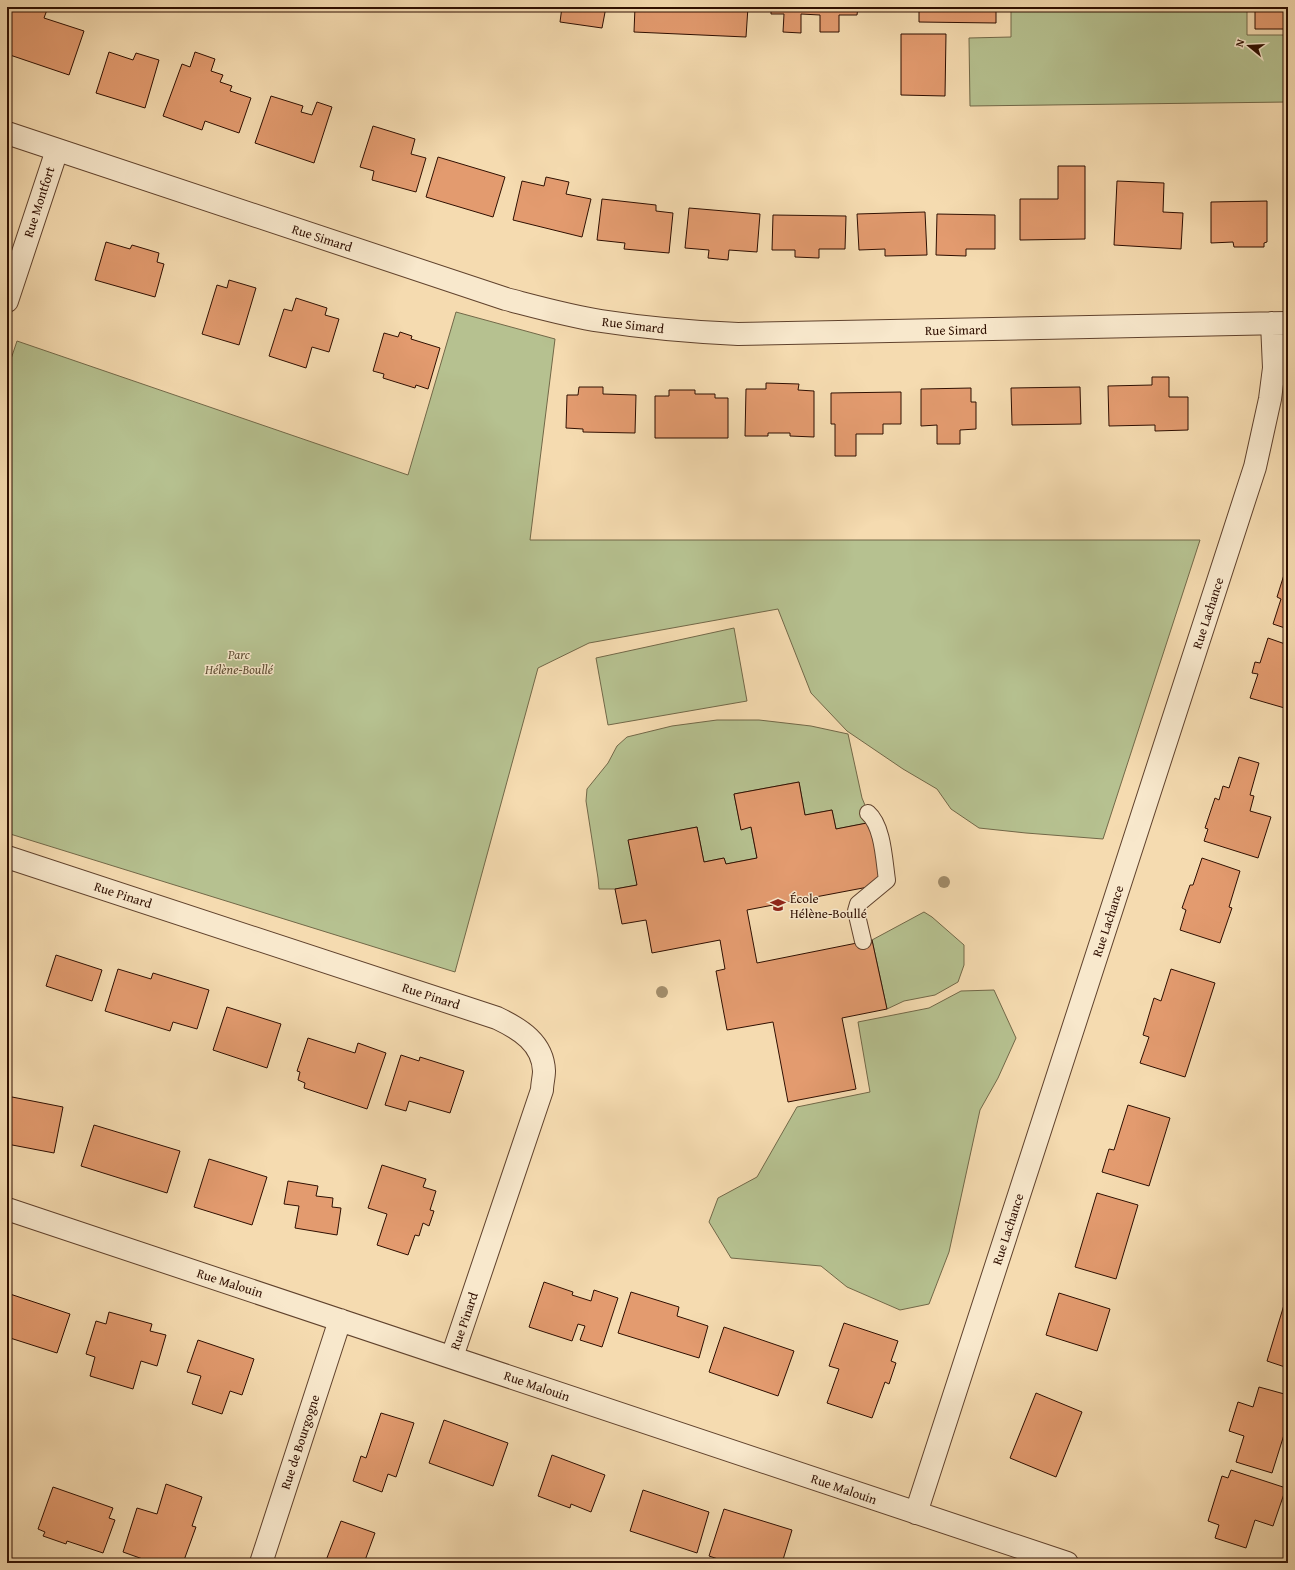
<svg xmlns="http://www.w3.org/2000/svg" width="1295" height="1570" viewBox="0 0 1295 1570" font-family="'Gentium Book Plus',serif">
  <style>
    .green { fill: #b6c190; stroke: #726848 }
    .building { fill: #e39b6f; stroke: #2f0f01 }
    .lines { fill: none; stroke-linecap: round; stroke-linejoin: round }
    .lane-casing { stroke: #60422d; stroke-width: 18 }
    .street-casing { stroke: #60422d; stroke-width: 24 }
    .lane { stroke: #f8e8cc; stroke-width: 16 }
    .street { stroke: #f8e8cc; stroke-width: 22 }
    .tree { fill: #a28d6b }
    .labels { text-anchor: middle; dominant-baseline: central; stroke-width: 3; stroke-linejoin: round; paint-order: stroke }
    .street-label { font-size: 13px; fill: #2f0f01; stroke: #f8e8cc }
    .park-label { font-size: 13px; font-style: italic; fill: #5e4d33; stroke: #f8e8cc }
    .poi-label { font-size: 13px; fill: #2f0f01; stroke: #f8e8cc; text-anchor: start }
  </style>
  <rect width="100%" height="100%" fill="#f5dbb0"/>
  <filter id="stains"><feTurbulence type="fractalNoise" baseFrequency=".005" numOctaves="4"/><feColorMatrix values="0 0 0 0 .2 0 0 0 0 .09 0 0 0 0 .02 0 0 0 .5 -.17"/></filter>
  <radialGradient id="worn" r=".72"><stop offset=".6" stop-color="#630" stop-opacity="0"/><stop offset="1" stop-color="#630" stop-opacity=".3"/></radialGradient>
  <path class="green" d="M 1011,7 L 1247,7 L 1247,35 L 1288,35 L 1288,102 L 970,106 L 969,38 L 1011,37 Z
    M 456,312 L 555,339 L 530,540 L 1200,540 L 1103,839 L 1026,833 L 979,828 L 951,809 L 937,789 L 903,769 L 847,731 L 811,693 L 778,609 L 589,643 L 538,668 L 455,972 L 7,833 L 7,371 L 17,341 L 408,475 Z
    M 734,628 L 747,701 L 608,725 L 596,658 Z
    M 717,720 L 759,720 L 811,726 L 848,734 L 862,798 L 872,822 L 836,829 L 832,810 L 805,815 L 799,782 L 734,794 L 741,829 L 751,827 L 757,858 L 726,864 L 724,858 L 704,862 L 697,827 L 629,840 L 637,885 L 615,889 L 599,889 L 598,878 L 586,801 L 587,789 L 608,763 L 617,746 L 627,737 L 672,726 Z
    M 924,912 L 932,917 L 964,945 L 964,965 L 958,982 L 935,995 L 904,1001 L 887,1009 L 872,940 Z
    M 994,990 L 1016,1038 L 998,1078 L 980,1110 L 949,1252 L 929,1304 L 900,1310 L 847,1287 L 821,1266 L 731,1258 L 709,1222 L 718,1198 L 757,1177 L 797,1107 L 870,1092 L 858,1022 L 929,1008 L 961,991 Z"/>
  <path class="building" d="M 7,7 L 48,7 L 44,18 L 84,31 L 69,75 L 7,54 Z
    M 562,7 L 606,7 L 602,28 L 560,22 Z
    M 635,7 L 748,7 L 746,37 L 634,32 Z
    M 771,7 L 858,7 L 857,15 L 839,15 L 839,32 L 820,32 L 820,15 L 801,14 L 801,33 L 783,32 L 784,14 L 771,14 Z
    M 919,7 L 996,7 L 996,23 L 919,22 Z
    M 1255,7 L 1288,7 L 1288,29 L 1255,29 Z
    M 901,34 L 946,34 L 945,96 L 901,95 Z
    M 109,52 L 133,60 L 136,53 L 159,60 L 145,108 L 96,93 Z
    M 195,52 L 215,59 L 211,71 L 223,75 L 220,82 L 232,86 L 230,91 L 251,98 L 239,133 L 205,121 L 202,130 L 163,116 L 182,64 L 190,67 Z
    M 271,96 L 303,106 L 301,112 L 312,115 L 317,102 L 332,107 L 314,163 L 255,143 Z
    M 373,126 L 415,139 L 411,154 L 426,158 L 416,192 L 372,180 L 374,171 L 360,167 Z
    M 438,157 L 505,177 L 493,217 L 426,197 Z
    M 1058,166 L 1085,166 L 1085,239 L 1020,240 L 1020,199 L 1058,199 Z
    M 546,177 L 569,182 L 566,194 L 591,199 L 582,237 L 513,220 L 522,181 L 544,186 Z
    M 1117,181 L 1164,183 L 1163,212 L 1183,213 L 1181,249 L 1114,245 Z
    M 602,199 L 656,205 L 656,211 L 673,213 L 669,253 L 624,249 L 625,243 L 597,240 Z
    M 1267,201 L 1267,242 L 1264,243 L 1264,247 L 1234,247 L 1233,242 L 1211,243 L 1211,202 Z
    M 689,208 L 760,214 L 757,252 L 729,250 L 728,260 L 708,258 L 709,250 L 685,248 Z
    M 925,212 L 927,255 L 885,256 L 885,249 L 859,250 L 857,214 Z
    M 937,214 L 995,215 L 995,249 L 966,249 L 966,256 L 936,255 Z
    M 773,215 L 846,216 L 845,249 L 819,249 L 819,258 L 795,257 L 795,250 L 772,250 Z
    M 106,242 L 130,249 L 132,245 L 159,253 L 157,262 L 164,264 L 155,297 L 95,280 Z
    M 229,280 L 256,288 L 239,345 L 202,334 L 217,285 L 227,288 Z
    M 296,298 L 327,308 L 325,315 L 339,319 L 329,352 L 312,347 L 306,368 L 269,356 L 284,309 L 292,311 Z
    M 400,332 L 412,336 L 411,339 L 440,348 L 428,389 L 416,385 L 415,388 L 383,378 L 384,374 L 373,371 L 384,333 L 398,337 Z
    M 1152,377 L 1169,377 L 1169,397 L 1188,397 L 1188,430 L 1155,431 L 1155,425 L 1109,426 L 1108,386 L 1152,385 Z
    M 766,383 L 799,384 L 798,390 L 814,391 L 814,437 L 790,436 L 790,433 L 768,433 L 768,436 L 745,436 L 746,389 L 766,389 Z
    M 579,387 L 603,387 L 603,394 L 636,395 L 635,433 L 583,432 L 583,429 L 566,428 L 567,395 L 578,395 Z
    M 1080,387 L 1081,424 L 1012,425 L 1011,388 Z
    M 971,388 L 971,402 L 976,402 L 976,429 L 960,430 L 960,444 L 937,444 L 937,425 L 921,426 L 921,389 Z
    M 669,390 L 695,390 L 695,394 L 715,394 L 715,398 L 728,398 L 728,438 L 655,438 L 655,396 L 669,396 Z
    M 901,392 L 901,424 L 883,424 L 883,434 L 856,434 L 856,456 L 835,456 L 835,424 L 831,424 L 831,393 Z
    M 1288,562 L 1288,629 L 1273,624 L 1281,599 L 1277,597 Z
    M 1268,638 L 1288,645 L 1288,709 L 1250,698 L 1258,674 L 1252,673 L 1255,662 L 1260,663 Z
    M 1239,757 L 1259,763 L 1250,795 L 1254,796 L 1250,811 L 1271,817 L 1258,858 L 1204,841 L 1208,829 L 1205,828 L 1215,798 L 1219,800 L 1223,786 L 1229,788 Z
    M 799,782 L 805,815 L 832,810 L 836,829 L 872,822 L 884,884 L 747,910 L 757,963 L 872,940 L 887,1009 L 842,1018 L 856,1089 L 788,1102 L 773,1022 L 727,1030 L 716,971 L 725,969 L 720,940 L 652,953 L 646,920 L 622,924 L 615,889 L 637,885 L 628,840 L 697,827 L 704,862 L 724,858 L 726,864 L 757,858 L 751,827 L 741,830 L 734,794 Z
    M 1202,858 L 1240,871 L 1229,907 L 1232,908 L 1220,943 L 1180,930 L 1186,910 L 1182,908 L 1190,885 L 1193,885 Z
    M 56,955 L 102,970 L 92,1001 L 46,986 Z
    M 118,969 L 151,979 L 153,973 L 209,990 L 197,1029 L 173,1022 L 170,1031 L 105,1011 Z
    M 1171,969 L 1215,983 L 1185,1077 L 1140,1063 L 1149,1037 L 1143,1035 L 1154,998 L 1161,1001 Z
    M 227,1007 L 281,1024 L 267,1068 L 213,1050 Z
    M 308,1038 L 355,1053 L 358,1043 L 386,1053 L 367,1109 L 304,1088 L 305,1083 L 298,1080 L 300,1072 L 297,1071 Z
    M 401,1055 L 419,1061 L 420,1057 L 464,1071 L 450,1113 L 409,1101 L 406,1111 L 385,1105 Z
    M 7,1096 L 63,1107 L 54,1153 L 7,1144 Z
    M 1128,1105 L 1170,1118 L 1149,1186 L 1102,1172 L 1109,1149 L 1114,1150 Z
    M 94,1125 L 180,1151 L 167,1193 L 81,1166 Z
    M 209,1159 L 267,1177 L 252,1225 L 194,1207 Z
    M 382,1165 L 426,1179 L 423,1187 L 436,1191 L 430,1210 L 434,1211 L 429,1226 L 423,1223 L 419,1236 L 415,1235 L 408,1255 L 377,1245 L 387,1214 L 368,1208 Z
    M 288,1181 L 318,1186 L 316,1196 L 333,1198 L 332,1207 L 341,1208 L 337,1235 L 295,1228 L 299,1206 L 284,1204 Z
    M 1097,1193 L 1138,1205 L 1116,1279 L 1075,1267 Z
    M 544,1282 L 573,1292 L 572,1295 L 591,1301 L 594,1290 L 618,1298 L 602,1347 L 580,1340 L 585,1326 L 578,1324 L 572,1341 L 529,1327 Z
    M 631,1292 L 679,1307 L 677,1316 L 708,1326 L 699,1358 L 618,1333 Z
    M 7,1293 L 70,1314 L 57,1353 L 7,1337 Z
    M 1059,1293 L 1110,1309 L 1097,1351 L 1046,1335 Z
    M 1287,1295 L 1288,1296 L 1288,1368 L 1267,1361 Z
    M 109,1312 L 152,1324 L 150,1331 L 166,1335 L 157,1366 L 141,1361 L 133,1389 L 90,1376 L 95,1357 L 86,1354 L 96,1321 L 106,1324 Z
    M 844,1323 L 898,1341 L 891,1361 L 896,1363 L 889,1384 L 885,1382 L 872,1418 L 827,1403 L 839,1369 L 829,1366 Z
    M 724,1327 L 794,1351 L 778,1396 L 709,1372 Z
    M 198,1340 L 254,1359 L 242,1395 L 230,1391 L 222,1414 L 192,1404 L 201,1376 L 187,1372 Z
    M 1259,1387 L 1288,1395 L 1288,1422 L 1272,1473 L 1236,1462 L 1244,1436 L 1229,1431 L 1238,1402 L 1253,1407 Z
    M 1036,1393 L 1082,1412 L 1056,1477 L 1010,1458 Z
    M 381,1413 L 414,1423 L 396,1477 L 388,1474 L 382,1492 L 353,1481 L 361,1456 L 366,1458 Z
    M 444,1420 L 508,1443 L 493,1486 L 429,1463 Z
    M 552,1455 L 605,1475 L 591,1512 L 571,1504 L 570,1508 L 538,1496 Z
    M 1231,1470 L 1286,1488 L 1273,1526 L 1255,1520 L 1246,1548 L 1215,1538 L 1219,1525 L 1208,1521 L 1222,1476 L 1228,1478 Z
    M 166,1484 L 202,1497 L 192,1526 L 196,1527 L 183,1563 L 154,1563 L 123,1552 L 137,1508 L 157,1514 Z
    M 53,1487 L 113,1508 L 109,1518 L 115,1520 L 103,1553 L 67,1541 L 66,1544 L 43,1536 L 45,1532 L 38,1529 Z
    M 643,1490 L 709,1512 L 697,1553 L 630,1531 Z
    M 724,1509 L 792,1530 L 782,1563 L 730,1563 L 709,1556 Z
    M 341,1521 L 375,1533 L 364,1563 L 325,1563 Z"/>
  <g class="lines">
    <g class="lane-casing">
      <path id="lane" d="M 863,941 L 856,911 L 858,904 L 887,880 C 884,860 883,826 868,813"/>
    </g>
    <g class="street-casing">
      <path id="street" d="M 7,133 L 506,299 C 537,307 569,316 601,321 C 646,328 692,332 738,334 L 1288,323
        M 7,301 L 57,150
        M 7,857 L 497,1018 C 520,1029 543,1043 544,1071 C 544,1077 542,1084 542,1090 L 452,1357
        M 7,1209 L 1067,1563
        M 916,1513 L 1255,467 L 1270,399 L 1274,368 L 1272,323
        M 261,1563 L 340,1320"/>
    </g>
    <use href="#lane" class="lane"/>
    <use href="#street" class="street"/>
  </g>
  <g class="tree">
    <circle cx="944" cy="882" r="6"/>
    <circle cx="662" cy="992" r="6"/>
  </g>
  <defs>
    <g id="school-bare" transform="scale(1.2)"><path d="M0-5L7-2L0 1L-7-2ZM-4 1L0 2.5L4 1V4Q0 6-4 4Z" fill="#8f2418" stroke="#f8e8cc" stroke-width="2.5" paint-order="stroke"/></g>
  </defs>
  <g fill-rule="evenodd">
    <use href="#school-bare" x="778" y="905"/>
  </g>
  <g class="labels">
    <g class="street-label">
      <text transform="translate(39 202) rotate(-72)">Rue Montfort</text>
      <text transform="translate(322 238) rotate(18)">Rue Simard</text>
      <text transform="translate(633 325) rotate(7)">Rue Simard</text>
      <text transform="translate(956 330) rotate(-1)">Rue Simard</text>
      <text transform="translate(1208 613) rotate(-72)">Rue Lachance</text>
      <text transform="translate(123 895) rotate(18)">Rue Pinard</text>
      <text transform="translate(1108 921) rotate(-72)">Rue Lachance</text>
      <text transform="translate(431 996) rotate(18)">Rue Pinard</text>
      <text transform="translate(1008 1229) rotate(-72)">Rue Lachance</text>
      <text transform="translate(230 1283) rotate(18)">Rue Malouin</text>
      <text transform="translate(464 1321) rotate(-71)">Rue Pinard</text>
      <text transform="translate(537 1386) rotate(19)">Rue Malouin</text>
      <text transform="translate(300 1442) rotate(-72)">Rue de Bourgogne</text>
      <text transform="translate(844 1489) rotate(19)">Rue Malouin</text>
    </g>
    <g class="park-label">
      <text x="239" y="654">Parc<tspan x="239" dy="15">Hélène-Boullé</tspan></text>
    </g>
    <g class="poi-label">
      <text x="790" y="898">École<tspan x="790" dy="15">Hélène-Boullé</tspan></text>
    </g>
  </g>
  <rect width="1295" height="1570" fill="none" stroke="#f5dbb0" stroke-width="24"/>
  <rect x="8" y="8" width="1279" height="1554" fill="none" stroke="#2f0f01" stroke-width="2"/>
  <rect x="12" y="12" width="1271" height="1546" fill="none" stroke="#2f0f01"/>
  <g transform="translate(1249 46) rotate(288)" stroke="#f8e8cc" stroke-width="3" paint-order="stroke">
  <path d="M0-3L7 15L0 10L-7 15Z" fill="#2f0f01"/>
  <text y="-6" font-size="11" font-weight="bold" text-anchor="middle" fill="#2f0f01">N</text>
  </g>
  <rect width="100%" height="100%" filter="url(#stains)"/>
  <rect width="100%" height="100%" fill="url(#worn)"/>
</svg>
